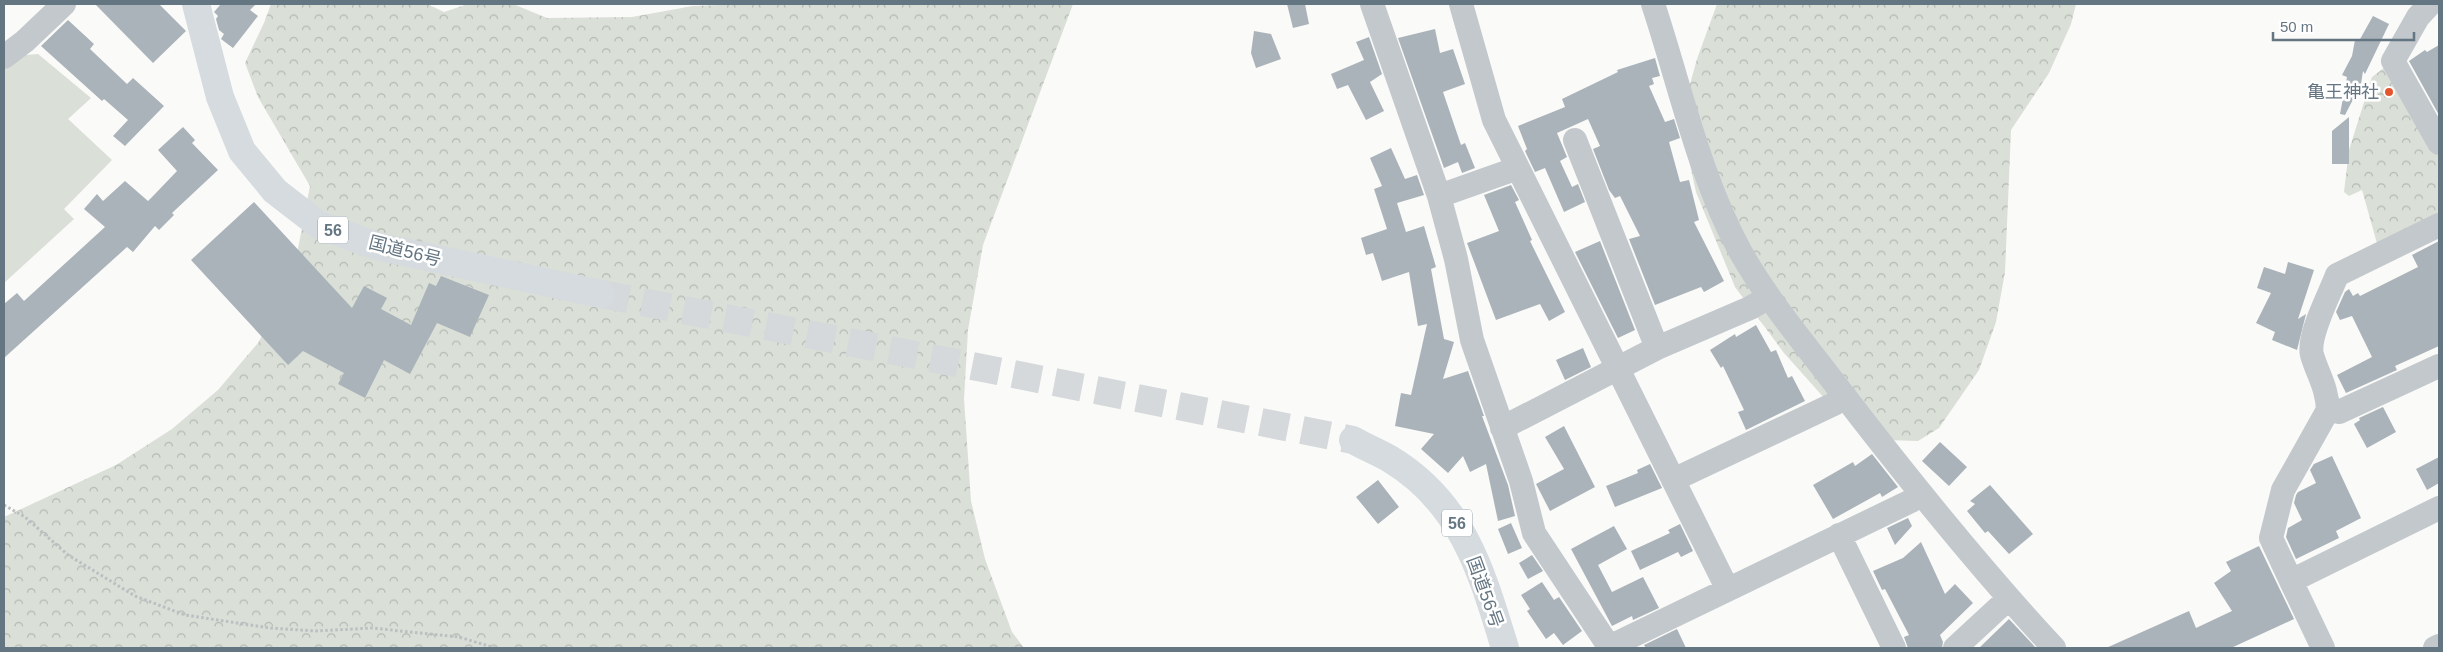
<svg xmlns="http://www.w3.org/2000/svg" width="2443" height="652" viewBox="0 0 2443 652" font-family="Arial,'Noto Sans JP',sans-serif">
  <style>
    .forest { fill: url(#forest-crowns) }
    .pitch { fill: #dadfd7 }
    .building { fill: #aab3b9 }
    .lines { fill: none; stroke-linecap: round; stroke-linejoin: round }
    .highway-tunnel { stroke: #d5d9db; stroke-width: 28; stroke-dasharray: 28 14; stroke-linecap: butt }
    .path { stroke: #bbbfc2; stroke-width: 3; stroke-dasharray: 2.5 2.5; stroke-linecap: butt }
    .minor { stroke: #c3c8cc; stroke-width: 24 }
    .highway { stroke: #d6dbdf; stroke-width: 28 }
    .poi-dot { fill: #e4572e; stroke: #fff; stroke-width: 2 }
    .labels { text-anchor: middle; dominant-baseline: central; stroke-width: 5; stroke-linejoin: round; paint-order: stroke }
    .shield { fill: #fff; stroke: #939fa8; stroke-width: 1 }
    .shield-label { font-size: 16px; font-weight: bold; fill: #657683 }
    .poi-label { font-size: 18px; fill: #657683; stroke: #fff; text-anchor: end }
    .street-label { font-size: 18px; fill: #657683; stroke: #fff }
  </style>
  <defs>
    <pattern id="forest-crowns" width="20" height="18" patternUnits="userSpaceOnUse" patternTransform="scale(1.25)"><rect width="20" height="18" fill="#dadfd7"/><path d="M2 6a3 3 0 1 1 6 0M12 15a3 3 0 1 1 6 0" fill="none" stroke="#b4b9b4"/></pattern>
  </defs>
  <rect width="100%" height="100%" fill="#fafaf8"/>
  <path class="forest" d="M 271,4 L 427,4 L 444,12 L 468,4 L 513,4 L 547,18 L 632,17 L 693,6 L 748,4 L 1073,4 L 983,245 L 968,330 L 964,399 L 971,501 L 985,559 L 1012,632 L 1024,648 L 4,648 L 4,517 L 116,465 L 172,429 L 218,390 L 258,343 L 292,280 L 310,186 L 258,97 L 245,63 L 264,23 Z
    M 1717,4 L 2076,4 L 2071,24 L 2049,73 L 2011,130 L 2005,272 L 1996,322 L 1979,370 L 1939,428 L 1918,441 L 1885,440 L 1826,400 L 1784,353 L 1735,287 L 1696,192 L 1680,120 L 1697,59 Z
    M 2393,61 L 2439,143 L 2439,225 L 2380,254 L 2362,190 L 2349,196 L 2344,192 L 2349,150 L 2372,77 Z"/>
  <path class="pitch" d="M 38,54 L 91,98 L 68,119 L 112,160 L 64,209 L 74,219 L 4,283 L 4,63 L 14,56 Z"/>
  <path class="building" d="M 95,4 L 159,4 L 186,31 L 153,63 Z
    M 221,4 L 256,4 L 250,10 L 258,16 L 233,48 L 221,39 L 224,34 L 219,30 L 216,19 L 218,16 L 214,12 Z
    M 1287,4 L 1305,4 L 1309,24 L 1293,28 Z
    M 2373,16 L 2389,24 L 2365,74 L 2363,71 L 2361,84 L 2345,115 L 2340,114 L 2347,77 L 2342,75 L 2352,56 L 2355,40 L 2359,41 Z
    M 68,20 L 94,44 L 90,49 L 127,84 L 133,78 L 164,106 L 125,146 L 113,136 L 128,120 L 104,99 L 102,101 L 41,46 Z
    M 1435,29 L 1440,53 L 1453,49 L 1465,84 L 1443,92 L 1461,145 L 1465,143 L 1475,168 L 1462,173 L 1458,162 L 1444,168 L 1398,38 Z
    M 1254,31 L 1271,34 L 1281,59 L 1256,68 L 1251,53 Z
    M 1369,37 L 1382,74 L 1370,82 L 1384,111 L 1366,120 L 1348,85 L 1337,89 L 1331,74 L 1364,60 L 1356,42 Z
    M 2439,45 L 2439,115 L 2409,61 L 2425,50 L 2427,52 Z
    M 1655,58 L 1660,76 L 1652,78 L 1654,84 L 1649,86 L 1665,122 L 1674,119 L 1680,138 L 1669,142 L 1680,182 L 1689,180 L 1699,220 L 1694,222 L 1724,281 L 1704,292 L 1701,287 L 1655,305 L 1629,239 L 1640,236 L 1620,196 L 1615,198 L 1609,190 L 1593,149 L 1600,146 L 1588,119 L 1557,133 L 1567,157 L 1560,161 L 1572,187 L 1578,184 L 1585,202 L 1564,212 L 1545,168 L 1535,172 L 1525,151 L 1527,149 L 1518,126 L 1565,107 L 1562,99 L 1618,72 L 1617,70 Z
    M 2349,117 L 2349,164 L 2332,164 L 2332,131 Z
    M 183,127 L 195,140 L 192,143 L 218,170 L 172,213 L 174,215 L 159,230 L 155,226 L 133,252 L 127,247 L 4,358 L 4,304 L 17,293 L 24,301 L 105,227 L 84,209 L 97,194 L 103,201 L 125,181 L 148,201 L 154,195 L 177,171 L 158,150 Z
    M 1391,148 L 1405,179 L 1417,175 L 1424,195 L 1397,203 L 1406,232 L 1424,226 L 1436,267 L 1431,269 L 1444,339 L 1454,342 L 1443,379 L 1468,371 L 1484,416 L 1482,416 L 1508,485 L 1515,516 L 1498,521 L 1486,464 L 1470,472 L 1463,456 L 1448,473 L 1421,449 L 1434,434 L 1395,426 L 1401,393 L 1411,395 L 1427,324 L 1418,326 L 1409,272 L 1382,281 L 1373,253 L 1366,255 L 1361,238 L 1387,229 L 1374,189 L 1382,186 L 1370,158 Z
    M 1511,185 L 1519,200 L 1515,202 L 1532,240 L 1530,241 L 1565,312 L 1549,321 L 1540,304 L 1496,320 L 1467,243 L 1499,231 L 1484,195 Z
    M 254,202 L 352,308 L 364,286 L 387,298 L 381,309 L 411,325 L 429,283 L 436,286 L 441,276 L 489,295 L 470,337 L 437,323 L 410,374 L 384,360 L 365,398 L 338,384 L 344,373 L 303,351 L 288,365 L 191,260 Z
    M 1600,241 L 1635,330 L 1618,338 L 1575,252 Z
    M 2439,241 L 2439,346 L 2395,366 L 2397,370 L 2346,393 L 2337,375 L 2372,357 L 2352,316 L 2340,320 L 2336,312 L 2345,292 L 2349,289 L 2353,296 L 2358,293 L 2360,296 L 2418,267 L 2412,255 Z
    M 2288,262 L 2314,270 L 2298,319 L 2306,314 L 2297,350 L 2272,340 L 2275,332 L 2256,323 L 2271,293 L 2257,288 L 2264,267 L 2285,274 Z
    M 1756,325 L 1771,352 L 1776,350 L 1788,378 L 1792,376 L 1805,401 L 1746,430 L 1738,412 L 1744,410 L 1723,366 L 1721,368 L 1710,350 L 1735,334 L 1736,337 Z
    M 1583,348 L 1591,367 L 1565,380 L 1556,360 Z
    M 2383,407 L 2396,432 L 2367,448 L 2354,424 L 2360,420 L 2359,418 Z
    M 1564,426 L 1595,487 L 1550,511 L 1536,484 L 1564,469 L 1545,437 Z
    M 1940,442 L 1967,467 L 1949,486 L 1922,461 Z
    M 1872,454 L 1898,487 L 1882,497 L 1880,493 L 1833,519 L 1813,485 L 1853,462 L 1855,466 Z
    M 2332,456 L 2361,518 L 2336,531 L 2339,538 L 2296,559 L 2286,537 L 2288,528 L 2302,520 L 2294,503 L 2296,495 L 2298,492 L 2316,483 L 2310,470 L 2314,464 Z
    M 2439,457 L 2439,483 L 2427,490 L 2416,469 Z
    M 1650,464 L 1662,488 L 1615,507 L 1606,486 L 1638,473 L 1637,470 Z
    M 1378,480 L 1399,507 L 1378,524 L 1356,497 Z
    M 1990,485 L 2033,534 L 2009,554 L 1988,531 L 1985,533 L 1967,511 L 1975,504 L 1970,501 Z
    M 1908,518 L 1912,526 L 1895,545 L 1887,528 Z
    M 1511,523 L 1522,548 L 1508,554 L 1498,529 Z
    M 1680,524 L 1693,551 L 1681,557 L 1678,552 L 1640,570 L 1631,551 L 1670,533 L 1668,530 Z
    M 1614,526 L 1627,549 L 1598,565 L 1612,592 L 1643,577 L 1659,608 L 1633,620 L 1632,616 L 1612,626 L 1571,549 Z
    M 1921,542 L 1945,594 L 1955,584 L 1973,603 L 1940,635 L 1943,642 L 1942,648 L 1908,648 L 1904,637 L 1909,635 L 1885,589 L 1882,590 L 1873,571 L 1903,558 Z
    M 2259,546 L 2294,619 L 2231,648 L 2106,648 L 2189,611 L 2196,628 L 2232,611 L 2214,583 L 2231,571 L 2226,562 Z
    M 1532,555 L 1543,571 L 1528,579 L 1519,563 Z
    M 1542,582 L 1554,600 L 1559,597 L 1582,631 L 1563,645 L 1554,633 L 1546,639 L 1527,611 L 1530,609 L 1521,595 Z
    M 2009,619 L 2036,648 L 1979,648 Z
    M 1677,629 L 1686,648 L 1646,648 L 1644,645 Z"/>
  <g class="lines">
    <path class="highway-tunnel" d="M 601,294 L 1353,440"/>
    <path class="path" d="M 4,505 L 25,517 L 68,555 L 135,596 L 185,615 L 270,628 L 315,631 L 372,628 L 459,637 L 495,648"/>
    <path class="minor" d="M 1372,4 L 1439,196 L 1456,259 L 1472,340 L 1521,481 L 1534,533 L 1610,648
      M 1461,4 L 1494,120 L 1727,588
      M 1653,4 C 1680,85 1699,176 1740,251 C 1768,301 1805,344 1839,389 C 1908,479 1977,565 2054,648
      M 2430,4 L 2418,17 L 2393,61 L 2439,143
      M 4,57 L 25,41 L 64,4
      M 1575,140 L 1657,348
      M 1439,196 L 1518,168
      M 2328,410 C 2327,387 2318,375 2312,355 C 2307,336 2330,294 2337,275 L 2439,225
      M 1502,428 L 1657,348 L 1750,308 L 1769,297
      M 1673,480 L 1834,404 L 1845,396
      M 1839,535 L 1894,648
      M 2291,581 L 2271,538 L 2283,490 L 2328,410 L 2339,412 L 2439,366
      M 1609,647 L 1911,501 L 1920,494
      M 1955,648 L 2008,599
      M 2323,648 L 2291,581 L 2439,508
      M 2435,648 L 2439,646"/>
    <path class="highway" d="M 196,4 L 220,97 L 242,151 L 275,191 L 319,225 L 376,246 L 601,294
      M 1353,440 C 1365,447 1378,452 1390,459 C 1463,503 1482,573 1505,648"/>
  </g>
  <circle class="poi-dot" cx="2389" cy="92" r="5"/>
  <g class="labels">
    <g class="shield">
      <rect x="318" y="216.5" width="30" height="27" rx="4"/>
      <rect x="1442" y="509.5" width="30" height="27" rx="4"/>
    </g>
    <g class="shield-label">
      <text x="333" y="230">56</text>
      <text x="1457" y="523">56</text>
    </g>
    <g class="poi-label">
      <text x="2379" y="92">亀王神社</text>
    </g>
    <g class="street-label">
      <text transform="translate(405 251) rotate(14)">国道56号</text>
      <text transform="translate(1485 592) rotate(70)">国道56号</text>
    </g>
  </g>
  <rect width="2443" height="652" fill="none" stroke="#657683" stroke-width="10"/>
  <path d="M2273 32v8h141v-8" fill="none" stroke="#657683" stroke-width="2.5"/>
  <text x="2280" y="32" font-size="15" fill="#657683" stroke="#ffffff" stroke-width="4" paint-order="stroke">50 m</text>
</svg>
